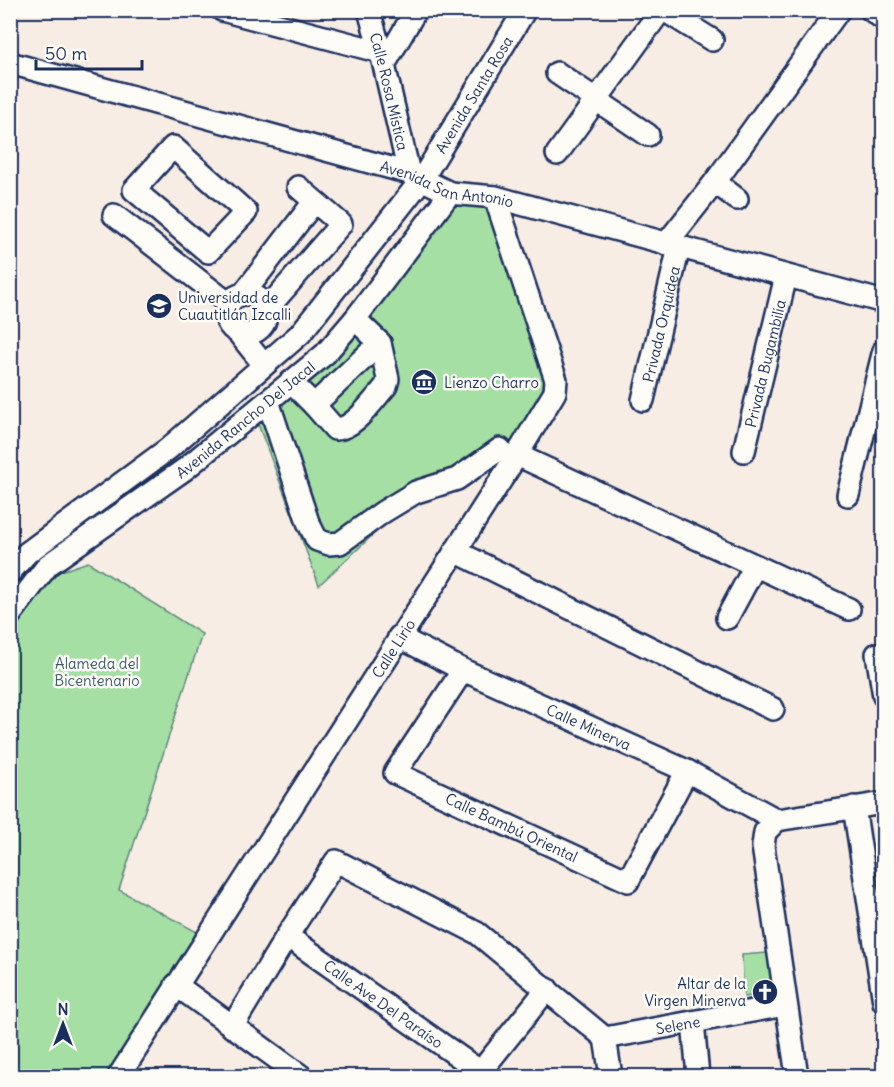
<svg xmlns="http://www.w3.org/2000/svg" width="894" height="1087" viewBox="0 0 894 1087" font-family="Delius,sans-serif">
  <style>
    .green { fill: #a5dfa4; stroke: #608781; stroke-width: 1.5 }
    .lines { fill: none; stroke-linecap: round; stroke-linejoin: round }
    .minor-casing { stroke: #1b2f5e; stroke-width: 26 }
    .minor { stroke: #fdfcf7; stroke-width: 21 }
    .labels { text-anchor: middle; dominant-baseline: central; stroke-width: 5; stroke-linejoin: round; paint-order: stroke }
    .street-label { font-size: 15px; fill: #1b2f5e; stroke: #fdfcf7 }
    .poi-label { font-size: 15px; fill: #1b2f5e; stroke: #fdfcf7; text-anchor: start }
    .park-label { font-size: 15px; fill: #3e5b70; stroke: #fdfcf7 }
  </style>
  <rect width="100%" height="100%" fill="#f8ede4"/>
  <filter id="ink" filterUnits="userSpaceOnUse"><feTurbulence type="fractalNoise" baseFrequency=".0167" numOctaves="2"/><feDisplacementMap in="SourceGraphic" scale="12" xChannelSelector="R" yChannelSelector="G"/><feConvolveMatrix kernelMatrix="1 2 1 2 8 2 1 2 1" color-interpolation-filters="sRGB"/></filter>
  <g filter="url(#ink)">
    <path class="green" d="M 456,199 L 495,203 L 544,353 L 543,402 L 507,464 L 401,509 L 319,585 L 256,419 L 332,362 Z
      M 88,562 L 202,634 L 119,890 L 197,932 L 109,1076 L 11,1076 L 11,629 L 47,576 Z
      M 767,953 L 773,993 L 744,997 L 742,955 Z"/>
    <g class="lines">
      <g class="minor-casing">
        <g id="minor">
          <path d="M 222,10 L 381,52"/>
          <path id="s1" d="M 369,10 L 384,65 L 409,173"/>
          <path d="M 664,10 L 712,40"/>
          <path d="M 871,10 L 884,19"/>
          <path id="s2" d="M 10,63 L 409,173 L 450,193 L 495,197 L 884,302"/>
          <path d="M 384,65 L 416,10"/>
          <path d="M 557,73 L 648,135"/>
          <path d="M 173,147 L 246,212 L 208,252 L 134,190 Z"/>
          <path d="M 557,154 L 661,10"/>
          <path d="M 715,182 L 737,199"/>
          <path d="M 114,215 L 228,303"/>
          <path d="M 666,244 L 715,182 L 839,10"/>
          <path d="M 244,293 L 314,202"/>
          <circle cx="246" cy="314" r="20"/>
          <path d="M 266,310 L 341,224 L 298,187"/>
          <path d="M 240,335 L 264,365"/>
          <path d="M 291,382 L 314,405 L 380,343 L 355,319"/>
          <path id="s3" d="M 643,400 L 679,247"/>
          <path d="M 268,401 L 308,522 L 317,540 L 329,544 L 340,543 L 383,512 L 416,492 L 457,479 L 500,449"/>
          <path d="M 314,405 L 335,429 C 354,430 374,399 386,386 L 388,379 L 380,343"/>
          <path id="s4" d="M 744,451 L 786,276"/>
          <path d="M 517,455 L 849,609"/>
          <path d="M 848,495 L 884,350"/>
          <path d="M 455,551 L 773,709"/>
          <path id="s5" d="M 10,572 L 27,553 L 168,449 L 300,334 L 422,179 L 525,10"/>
          <path id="s6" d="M 10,615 L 48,565 L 185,469 L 325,354 L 355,319 L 450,193"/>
          <path d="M 727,618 L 755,566"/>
          <path id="s7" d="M 399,637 L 463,670 L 687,771 L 777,820"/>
          <path d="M 877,654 L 884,696"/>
          <path id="s8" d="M 463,670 L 395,773 L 628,881 L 687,771"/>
          <path d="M 854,807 L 884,1002"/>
          <path d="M 777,820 L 765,832 L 763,846 L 797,1076"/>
          <path d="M 777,820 L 884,803"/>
          <path id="s9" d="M 287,936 L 481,1072"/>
          <path d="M 176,985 L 301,1076"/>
          <path d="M 693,1022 L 698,1076"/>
          <path d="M 232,1027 L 287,936 L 336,861 L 477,933 L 605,1038"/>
          <path id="s10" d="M 605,1038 L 785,1005"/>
          <path d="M 605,1038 L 611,1076"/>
          <path id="s11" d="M 119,1076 L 517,455 L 555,392 L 556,380 L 495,197"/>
          <path d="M 477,1076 L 547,989"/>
        </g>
      </g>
      <use href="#minor" class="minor"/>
    </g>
  </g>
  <defs>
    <g id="university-disc" transform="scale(1.35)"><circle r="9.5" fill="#1b2f5e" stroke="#fdfcf7"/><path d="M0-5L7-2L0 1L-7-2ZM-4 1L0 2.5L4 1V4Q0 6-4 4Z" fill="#fff"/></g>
    <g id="museum-disc" transform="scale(1.35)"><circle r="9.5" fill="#1b2f5e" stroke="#fdfcf7"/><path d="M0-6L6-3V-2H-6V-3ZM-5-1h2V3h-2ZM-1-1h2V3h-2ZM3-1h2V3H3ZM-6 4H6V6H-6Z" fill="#fff"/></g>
    <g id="church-disc" transform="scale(1.35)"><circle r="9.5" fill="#1b2f5e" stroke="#fdfcf7"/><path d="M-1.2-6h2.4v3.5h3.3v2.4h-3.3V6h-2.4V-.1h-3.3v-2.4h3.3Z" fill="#fff"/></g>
  </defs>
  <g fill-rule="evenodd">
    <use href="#university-disc" x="159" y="306"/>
    <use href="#museum-disc" x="424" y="382"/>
    <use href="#church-disc" x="765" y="992"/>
  </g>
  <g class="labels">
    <g class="street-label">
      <text stroke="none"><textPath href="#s1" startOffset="84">Calle Rosa Mística</textPath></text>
      <text stroke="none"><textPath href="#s5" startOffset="672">Avenida Santa Rosa</textPath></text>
      <text stroke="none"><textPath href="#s2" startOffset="454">Avenida San Antonio</textPath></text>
      <text stroke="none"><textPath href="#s3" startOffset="78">Privada Orquídea</textPath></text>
      <text stroke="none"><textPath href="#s4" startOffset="90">Privada Bugambilia</textPath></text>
      <text stroke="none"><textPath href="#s6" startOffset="308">Avenida Rancho Del Jacal</textPath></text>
      <text stroke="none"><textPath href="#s11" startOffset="508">Calle Lirio</textPath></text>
      <text stroke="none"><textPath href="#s7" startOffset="210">Calle Minerva</textPath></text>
      <text stroke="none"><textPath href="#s8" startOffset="252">Calle Bambú Oriental</textPath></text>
      <text stroke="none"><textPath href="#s9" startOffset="118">Calle Ave Del Paraíso</textPath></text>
      <text stroke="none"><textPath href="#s10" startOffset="74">Selene</textPath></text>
    </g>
    <g class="poi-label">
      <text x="178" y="297">Universidad de<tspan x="178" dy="17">Cuautitlán Izcalli</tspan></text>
      <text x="444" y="382">Lienzo Charro</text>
      <text x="746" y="983" text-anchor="end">Altar de la<tspan x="746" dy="17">Virgen Minerva</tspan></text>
    </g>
    <g class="park-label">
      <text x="97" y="663">Alameda del<tspan x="97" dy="17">Bicentenario</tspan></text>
    </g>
  </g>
  <rect width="894" height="1087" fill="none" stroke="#fdfcf7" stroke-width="36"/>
  <rect x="18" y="18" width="858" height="1051" fill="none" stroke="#1b2f5e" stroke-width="2" filter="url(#ink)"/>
  <g transform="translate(63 1024)" stroke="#fdfcf7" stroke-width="4.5" paint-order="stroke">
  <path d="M0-4.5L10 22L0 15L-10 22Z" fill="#1b2f5e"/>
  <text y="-9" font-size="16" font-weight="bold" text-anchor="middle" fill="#1b2f5e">N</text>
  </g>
  <path d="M36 60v9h106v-9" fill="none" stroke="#1b2f5e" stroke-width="3"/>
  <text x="45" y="60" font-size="18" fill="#1b2f5e" stroke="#fdfcf7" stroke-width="4.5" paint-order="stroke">50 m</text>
</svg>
